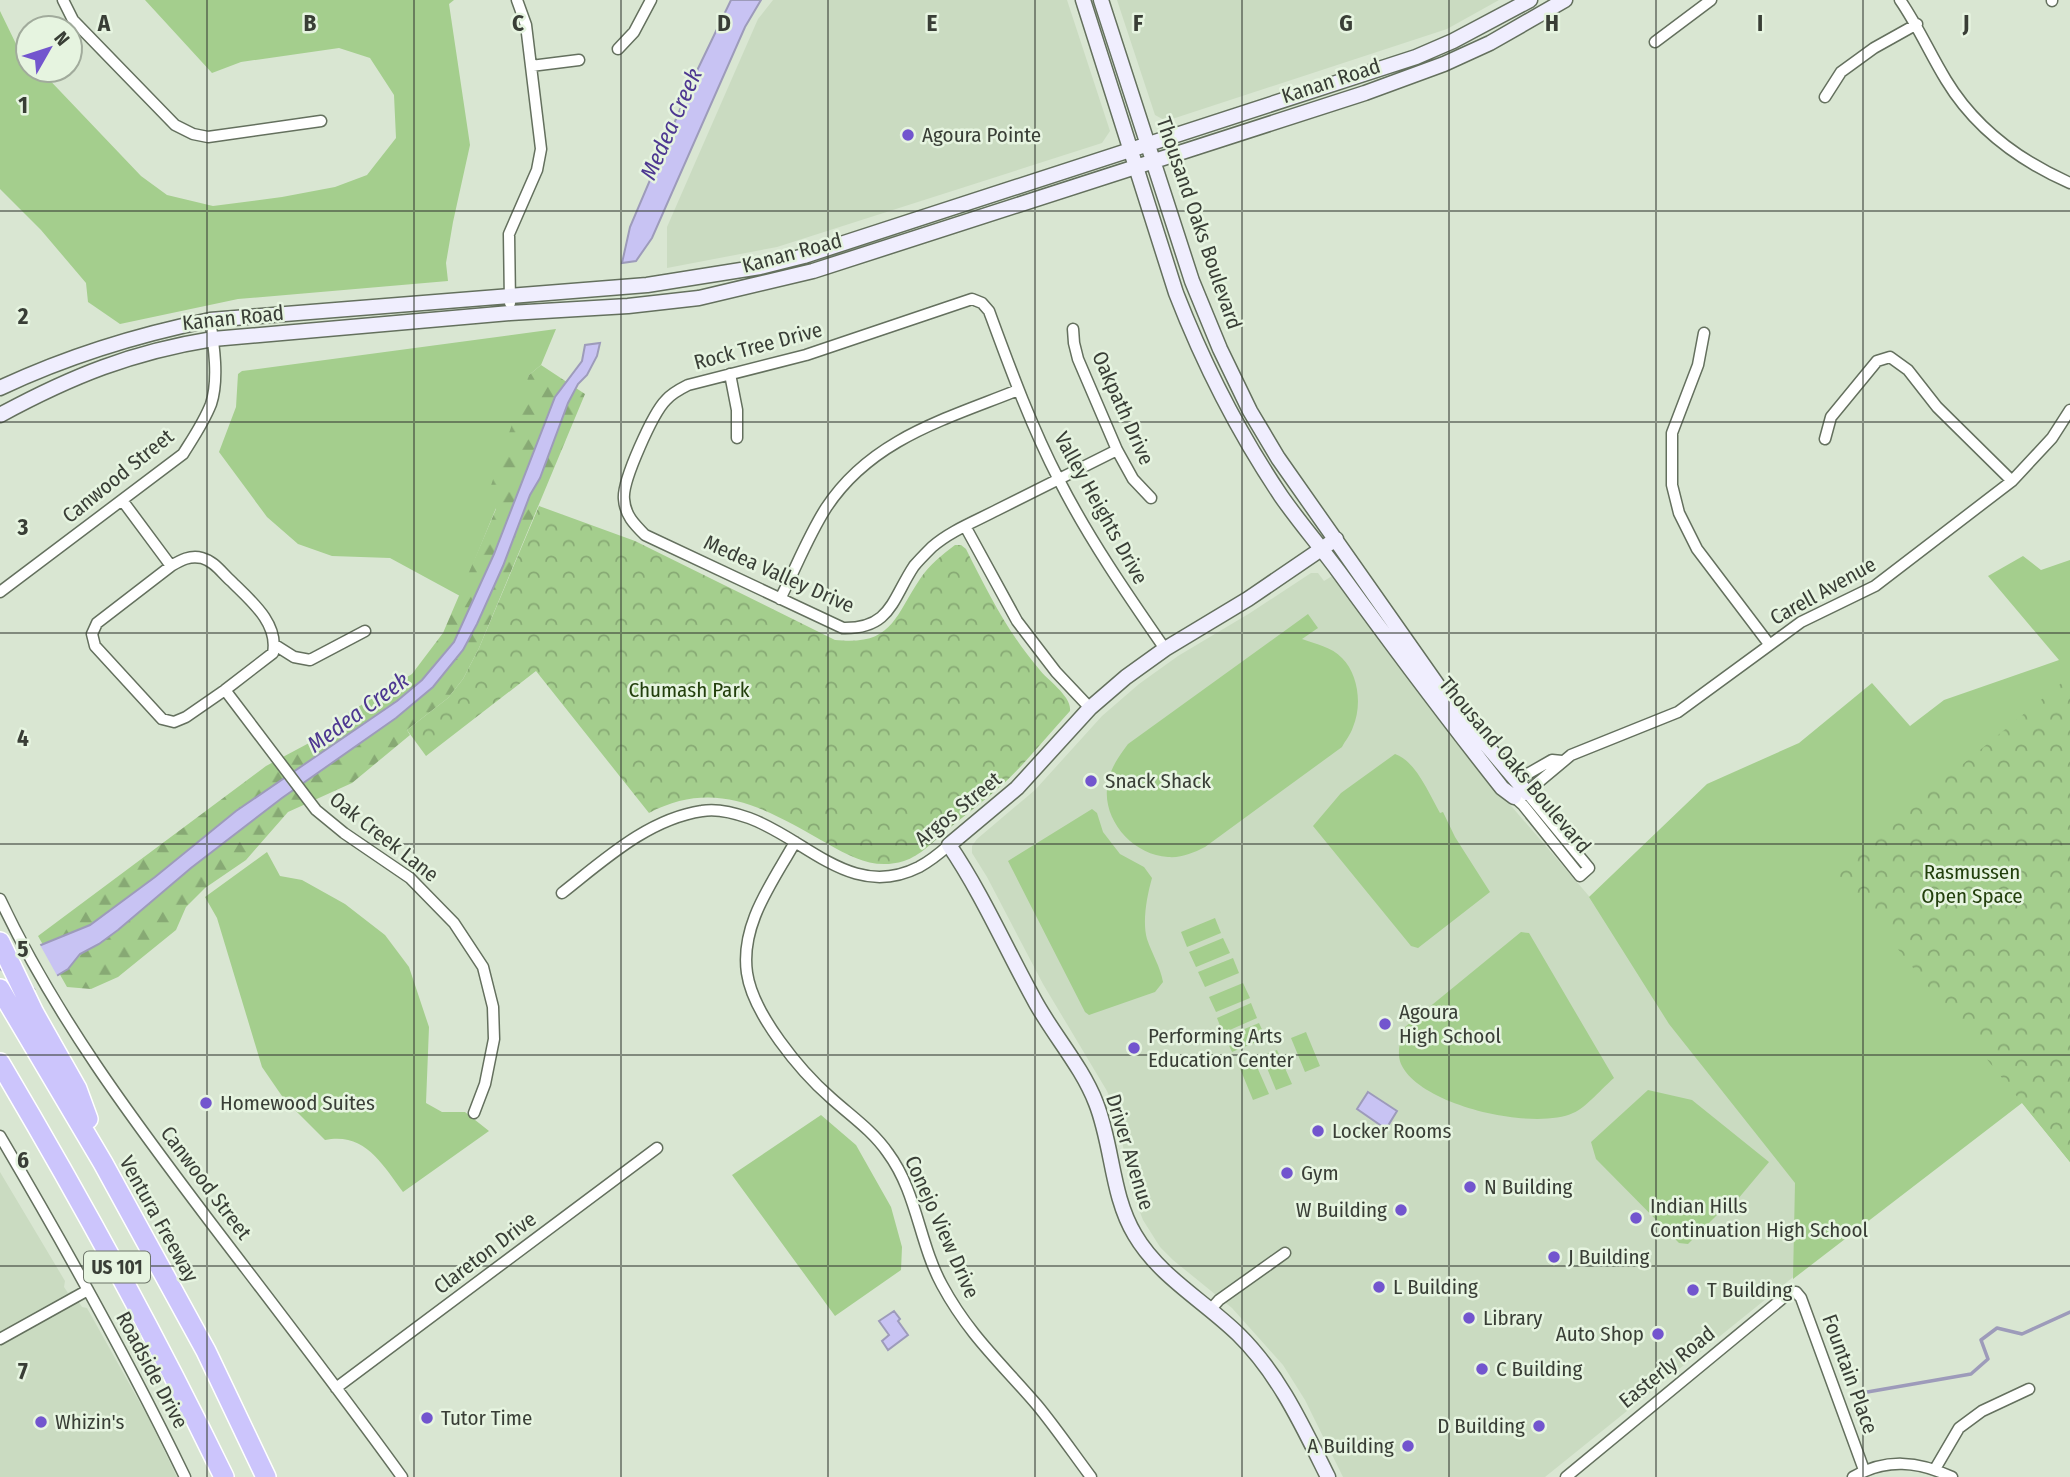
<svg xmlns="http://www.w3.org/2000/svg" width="2070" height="1477" viewBox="0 0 2070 1477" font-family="'Fira Sans Condensed',sans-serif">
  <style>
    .built { fill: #cadbc1 }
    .grass { fill: #a4ce8d }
    .forest { fill: url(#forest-firs) }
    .park { fill: url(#park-crowns) }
    .water { fill: #c8c3f3; stroke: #9d9bba; stroke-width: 2 }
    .pier { fill: #d9e6d2 }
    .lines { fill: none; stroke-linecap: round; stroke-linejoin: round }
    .stream { stroke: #9d9bba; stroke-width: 3.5 }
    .street-casing { stroke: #64705e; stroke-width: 13 }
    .secondary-casing { stroke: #64705e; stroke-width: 17 }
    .highway-casing { stroke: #fff; stroke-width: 22 }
    .street { stroke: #fff; stroke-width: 10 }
    .secondary { stroke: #f0eefe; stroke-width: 14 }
    .highway { stroke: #ccc5fc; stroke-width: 19 }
    .grid { fill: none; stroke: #393e36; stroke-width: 2; stroke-opacity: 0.55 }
    .poi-dot { fill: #7255ce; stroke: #e6f4e0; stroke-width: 2.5 }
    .labels { text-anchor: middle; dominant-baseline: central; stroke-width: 5; stroke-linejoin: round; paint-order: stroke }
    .shield { fill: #e6f4e0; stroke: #6d7569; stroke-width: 2 }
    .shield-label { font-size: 19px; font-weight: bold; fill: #393e36 }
    .street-label { font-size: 21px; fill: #393e36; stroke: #e6f4e0 }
    .poi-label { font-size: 21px; fill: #393e36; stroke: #e6f4e0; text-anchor: start }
    .park-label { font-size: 21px; fill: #223f0c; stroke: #e6f4e0 }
    .water-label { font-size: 23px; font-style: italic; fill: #4d3791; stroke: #e6f4e0 }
    .grid-label { font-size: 23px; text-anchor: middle; font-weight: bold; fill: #393e36; stroke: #e6f4e0; stroke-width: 5; stroke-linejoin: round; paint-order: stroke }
  </style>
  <defs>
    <pattern id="forest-firs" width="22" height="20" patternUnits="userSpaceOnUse" patternTransform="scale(1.75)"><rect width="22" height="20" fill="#a4ce8d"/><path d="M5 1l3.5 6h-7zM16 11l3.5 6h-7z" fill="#87a974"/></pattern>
    <pattern id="park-crowns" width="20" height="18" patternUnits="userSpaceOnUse" patternTransform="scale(1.75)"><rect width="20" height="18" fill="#a4ce8d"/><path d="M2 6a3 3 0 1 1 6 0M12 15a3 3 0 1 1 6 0" fill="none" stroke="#87a974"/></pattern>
  </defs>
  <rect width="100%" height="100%" fill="#d9e6d2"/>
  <path class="built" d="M 773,0 L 1067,0 L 1110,131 L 1102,143 L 777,247 L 667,268 L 667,227 L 758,19 Z
    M 1117,0 L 1499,0 L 1447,29 L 1166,121 L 1155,115 Z
    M 1311,573 L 1318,573 L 1324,581 L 1337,573 L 1500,793 L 1651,968 L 1801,1184 L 1797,1274 L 1545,1477 L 1343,1477 L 1305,1400 L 1283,1365 L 1232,1308 L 1173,1260 L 1160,1247 L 1143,1220 L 1131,1189 L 1117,1114 L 1107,1091 L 1043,984 L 987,877 L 972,853 L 972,846 L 977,839 L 1035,790 L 1102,716 L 1139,684 L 1178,656 L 1250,613 Z
    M 0,1172 L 65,1281 L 64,1287 L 68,1293 L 72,1291 L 82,1307 L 87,1308 L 149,1419 L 177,1477 L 0,1477 Z"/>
  <path class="grass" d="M 145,0 L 454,0 L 449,4 L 470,145 L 453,222 L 446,263 L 448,281 L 238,299 L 120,324 L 88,302 L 86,283 L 41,230 L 0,189 L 0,11 L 17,46 L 28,58 L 28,70 L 40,70 L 141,176 L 167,195 L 213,206 L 282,197 L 335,187 L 367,175 L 396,138 L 394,95 L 370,58 L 339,48 L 241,62 L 212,73 Z
    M 556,329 L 541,365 L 529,375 L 496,508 L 460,596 L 390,558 L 332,556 L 298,544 L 267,517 L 219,452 L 236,407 L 238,374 L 242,371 Z
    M 2023,556 L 2041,570 L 2070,560 L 2070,1162 L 2022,1103 L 1793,1279 L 1795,1183 L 1669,1024 L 1589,897 L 1707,784 L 1799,743 L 1872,683 L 1910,726 L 1944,700 L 2059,660 L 1988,576 Z
    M 1308,614 L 1318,628 L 1302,639 C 1315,644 1332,647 1342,658 C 1359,675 1362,706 1353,727 C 1351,734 1345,741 1342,747 L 1205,847 C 1193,853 1182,858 1168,857 C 1132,855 1100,818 1108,782 C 1111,767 1119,756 1128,744 Z
    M 1395,754 C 1416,761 1429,794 1440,813 L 1443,812 L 1455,837 L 1490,892 L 1418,948 L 1411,946 L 1313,826 L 1341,793 Z
    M 1092,809 L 1097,813 L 1103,832 L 1120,854 L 1144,867 L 1152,878 C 1147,896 1142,921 1147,939 C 1152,954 1160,966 1163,982 L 1155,992 L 1089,1015 L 1085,1012 L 1008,861 Z
    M 267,852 L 280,876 L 302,880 L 345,904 L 385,935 L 409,967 L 429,1027 L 426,1103 L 442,1112 L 465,1112 L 489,1131 L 403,1192 C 382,1164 365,1132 325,1140 L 284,1099 L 262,1067 L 217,918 L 205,897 Z
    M 1215,918 L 1221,933 L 1187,947 L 1181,932 Z
    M 1521,932 L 1529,933 L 1614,1078 C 1603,1087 1586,1108 1573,1113 C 1534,1131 1420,1106 1401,1064 C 1396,1052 1401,1038 1405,1027 Z
    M 1223,938 L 1230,953 L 1196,967 L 1189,952 Z
    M 1233,958 L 1239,973 L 1205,987 L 1198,972 Z
    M 1243,983 L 1250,998 L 1216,1012 L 1209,997 Z
    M 1251,1003 L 1257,1018 L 1223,1033 L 1217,1018 Z
    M 1259,1023 L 1266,1038 L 1232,1052 L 1225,1037 Z
    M 1306,1032 L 1320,1066 L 1305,1072 L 1291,1038 Z
    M 1277,1050 L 1292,1084 L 1276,1090 L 1262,1056 Z
    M 1254,1060 L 1269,1094 L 1253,1100 L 1239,1066 Z
    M 1648,1090 L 1692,1100 L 1769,1162 L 1727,1212 L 1723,1209 L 1688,1244 L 1679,1243 L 1596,1159 L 1591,1142 Z
    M 821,1115 L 856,1145 L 891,1207 L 902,1247 L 901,1270 L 835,1316 L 732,1175 Z"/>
  <path class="forest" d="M 541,365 L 585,394 L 479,648 L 463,679 L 448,698 L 407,730 L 410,735 L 352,783 L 288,812 L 246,860 L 205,888 L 186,907 L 176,930 L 118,977 L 91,989 L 67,987 L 38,936 L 266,766 L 324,735 L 345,715 L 412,674 L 443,633 L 496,509 L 487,497 L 529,375 Z"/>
  <path class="park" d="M 539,506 L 635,541 L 835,640 C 892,646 894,618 920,579 C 929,565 942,555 955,545 L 961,545 L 966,549 C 987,591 1008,633 1039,669 C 1047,680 1072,696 1070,711 C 1047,736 1026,763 1001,786 C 984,801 965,815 947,830 C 934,841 920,856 904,861 C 875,870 853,858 828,844 C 769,811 718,777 649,813 L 536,671 L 426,756 L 407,730 L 448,698 L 463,679 L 479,648 Z
    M 2070,676 L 2070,1162 L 1834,870 Z"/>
  <path class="water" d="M 731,0 L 761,0 L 745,27 L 652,238 L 636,261 L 622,263 L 630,227 L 693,79 Z
    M 600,343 L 597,356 L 587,375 L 578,384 L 568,403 L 540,478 L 530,495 L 503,566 L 477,624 L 463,650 L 433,687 L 396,718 L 282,798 L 191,868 L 118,930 L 99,944 L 80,954 L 68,969 L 33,990 L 0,969 L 41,945 L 90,925 L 155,877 L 236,811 L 397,701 L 422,680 L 454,642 L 494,554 L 555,397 L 582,361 L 585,345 Z
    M 1368,1092 L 1397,1111 L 1386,1129 L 1357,1109 Z
    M 894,1311 L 900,1319 L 898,1321 L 908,1335 L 888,1350 L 882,1341 L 889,1335 L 879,1321 Z"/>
  <path class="pier" d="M 39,943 L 59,979 L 37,992 L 16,956 Z"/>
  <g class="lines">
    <path class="stream" d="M 1850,1395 L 1971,1374 L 1988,1359 L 1981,1340 L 1997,1328 L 2022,1334 L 2070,1312"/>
    <g class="street-casing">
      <path id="street" d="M 63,0 L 73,20 L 175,125 L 193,134 L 208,137 L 321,121
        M 1900,0 C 1918,26 1930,54 1946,80 C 1975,128 2020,161 2070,183
        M 2052,1 L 2052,0
        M 1655,42 L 1711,0
        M 618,49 L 634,32 L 651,0
        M 531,66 L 579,60
        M 1825,97 L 1841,72 L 1874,48 L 1917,24
        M 510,303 L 509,234 L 537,170 L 541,149 L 526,25 L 517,0
        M 1073,329 L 1074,343 L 1078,359 L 1117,450 L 1133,479 L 1151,498
        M 1704,333 L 1698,365 L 1672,433 L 1672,485 L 1679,513 L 1697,549 L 1769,644
        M 730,374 L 737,410 L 737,438
        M 1825,439 L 1831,417 L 1877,361 L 1890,357 L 1908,370 L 1937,407 L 2012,481
        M 1117,450 C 1077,470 1037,490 997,510 C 976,521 950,531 932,547 C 926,553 919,560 914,566 C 892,599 891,629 843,628 L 645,535 C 634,524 625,515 624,499 C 622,481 653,413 666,400 C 672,393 680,389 688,385 L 806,355 L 972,299 L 982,303 L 989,311 C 1010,368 1031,426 1059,480 C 1089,539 1127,594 1165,649
        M 122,500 L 171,566 C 181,560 190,555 202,558 C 214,561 222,573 231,581 C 250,600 279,623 273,653 L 225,690 L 316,810 L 344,833 L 410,878 L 454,923 L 483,967 L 493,1007 L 494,1039 L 485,1084 L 474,1113
        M 965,526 L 1017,621 L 1056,672 L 1090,708
        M 171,566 L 97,623 L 92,634 L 95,646 L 162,719 L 174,722 L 186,717 L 225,690
        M 0,592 L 183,454 C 193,438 204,422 211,404 C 219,380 214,345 210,320
        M 780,599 C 795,570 808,536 826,508 C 871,439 946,419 1018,390
        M 275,645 L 294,657 L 310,660 L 365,631
        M 1510,772 L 1524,776 L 1552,760 L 1562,761
        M 1522,796 L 1571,755 L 1678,712 L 1801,622 L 1875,586 L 2012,481 L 2052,438 L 2070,410
        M 1514,797 L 1523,805 L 1580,876 L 1589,868 L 1527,793
        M 795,842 C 773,882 740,924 747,973 C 753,1014 800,1071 831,1098 C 851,1116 873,1131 888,1153 C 917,1192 919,1243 942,1285 C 969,1335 1001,1363 1037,1405 C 1056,1428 1073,1453 1091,1477
        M 562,893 C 604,860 648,819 702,811 C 718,808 735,813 749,818 C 807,839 852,901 919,867 C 930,861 940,853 949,845
        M 0,899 C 55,1016 133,1120 211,1223 C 275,1307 340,1391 402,1477
        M 0,1136 C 66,1248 129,1361 185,1477
        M 1211,1309 L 1219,1300 L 1285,1253
        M 0,1339 L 88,1290
        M 336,1388 L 657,1148
        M 1935,1469 L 1959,1428 L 1982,1411 L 2029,1389
        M 1566,1477 L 1789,1293 L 1796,1292 L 1801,1298 L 1864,1470
        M 1853,1477 C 1886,1458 1918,1461 1952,1477"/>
    </g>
    <g class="secondary-casing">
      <path id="secondary" d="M 1083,0 L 1176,293 C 1204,365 1238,432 1281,496 C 1299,522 1320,546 1339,572 C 1392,645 1446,717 1502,788 L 1514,797
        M 1101,0 L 1192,281 L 1220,349 L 1250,411 L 1278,458 L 1448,700 L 1527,793
        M 0,388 C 68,356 136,335 210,320 L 647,285 L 760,267 L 804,256 L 1416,57 L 1453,41 L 1530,0
        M 0,415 C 72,376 132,352 213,339 L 510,313 L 628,306 L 699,298 L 813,271 L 1365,93 L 1444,64 L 1490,43 L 1565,0
        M 1328,1477 C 1303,1427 1279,1374 1238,1334 C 1204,1301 1159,1276 1135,1235 C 1111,1195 1113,1146 1096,1103 C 1082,1067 1055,1037 1036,1003 C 1007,951 983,895 949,845 L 1017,788 L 1090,708 L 1126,677 L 1165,649 L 1248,599 L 1336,539"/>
    </g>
    <g class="highway-casing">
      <path id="highway" d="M 0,942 L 34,1013 L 77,1089 L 88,1119
        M 0,989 L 103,1163 L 206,1351 L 266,1477
        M 0,1063 C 80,1198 155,1335 224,1477"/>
    </g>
    <use href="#street" class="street"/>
    <use href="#secondary" class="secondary"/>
    <use href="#highway" class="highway"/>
  </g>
  <path class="grid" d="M 207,0 L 207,1477M 414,0 L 414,1477M 621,0 L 621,1477M 828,0 L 828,1477M 1035,0 L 1035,1477M 1242,0 L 1242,1477M 1449,0 L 1449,1477M 1656,0 L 1656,1477M 1863,0 L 1863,1477M 0,211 L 2070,211M 0,422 L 2070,422M 0,633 L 2070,633M 0,844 L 2070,844M 0,1055 L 2070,1055M 0,1266 L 2070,1266"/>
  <g class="poi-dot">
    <circle cx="908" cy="135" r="7"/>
    <circle cx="1091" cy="781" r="7"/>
    <circle cx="1385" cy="1024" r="7"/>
    <circle cx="1134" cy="1048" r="7"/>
    <circle cx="206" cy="1103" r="7"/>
    <circle cx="1318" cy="1131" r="7"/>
    <circle cx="1287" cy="1173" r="7"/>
    <circle cx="1470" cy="1187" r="7"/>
    <circle cx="1401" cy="1210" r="7"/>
    <circle cx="1636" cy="1218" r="7"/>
    <circle cx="1554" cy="1257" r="7"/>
    <circle cx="1379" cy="1287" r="7"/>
    <circle cx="1693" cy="1290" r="7"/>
    <circle cx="1469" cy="1318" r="7"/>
    <circle cx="1658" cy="1334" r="7"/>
    <circle cx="1482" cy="1369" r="7"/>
    <circle cx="427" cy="1418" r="7"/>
    <circle cx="41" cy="1422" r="7"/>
    <circle cx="1539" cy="1426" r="7"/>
    <circle cx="1408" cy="1446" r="7"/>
  </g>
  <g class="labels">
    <rect class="shield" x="84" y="1251.5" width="66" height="31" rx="5"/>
    <g class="shield-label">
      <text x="117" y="1267">US 101</text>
    </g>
    <g class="street-label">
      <text transform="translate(1331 81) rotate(-18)">Kanan Road</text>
      <text transform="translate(1199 223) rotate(71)">Thousand Oaks Boulevard</text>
      <text transform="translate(792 253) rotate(-15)">Kanan Road</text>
      <text transform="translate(233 318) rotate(-6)">Kanan Road</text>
      <text transform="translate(758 346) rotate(-15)">Rock Tree Drive</text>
      <text transform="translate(1123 408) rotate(66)">Oakpath Drive</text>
      <text transform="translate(118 476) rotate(-39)">Canwood Street</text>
      <text transform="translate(1101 508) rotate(61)">Valley Heights Drive</text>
      <text transform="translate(779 574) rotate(24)">Medea Valley Drive</text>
      <text transform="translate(1823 591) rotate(-29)">Carell Avenue</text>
      <text transform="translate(1515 765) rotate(50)">Thousand Oaks Boulevard</text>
      <text transform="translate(958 809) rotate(-39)">Argos Street</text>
      <text transform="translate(384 837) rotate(38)">Oak Creek Lane</text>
      <text transform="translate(1130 1152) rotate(73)">Driver Avenue</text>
      <text transform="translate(206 1183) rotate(53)">Canwood Street</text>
      <text transform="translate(159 1219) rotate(61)">Ventura Freeway</text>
      <text transform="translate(942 1227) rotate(66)">Conejo View Drive</text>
      <text transform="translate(485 1253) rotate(-37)">Clareton Drive</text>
      <text transform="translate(1667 1367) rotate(-39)">Easterly Road</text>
      <text transform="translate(152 1370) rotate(62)">Roadside Drive</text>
      <text transform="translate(1850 1374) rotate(70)">Fountain Place</text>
    </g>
    <g class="poi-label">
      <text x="922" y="135">Agoura Pointe</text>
      <text x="1105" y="781">Snack Shack</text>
      <text x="1399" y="1012">Agoura<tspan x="1399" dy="24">High School</tspan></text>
      <text x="1148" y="1036">Performing Arts<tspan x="1148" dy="24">Education Center</tspan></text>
      <text x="220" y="1103">Homewood Suites</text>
      <text x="1332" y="1131">Locker Rooms</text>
      <text x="1301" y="1173">Gym</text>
      <text x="1484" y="1187">N Building</text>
      <text x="1650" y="1206">Indian Hills<tspan x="1650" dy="24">Continuation High School</tspan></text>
      <text x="1387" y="1210" text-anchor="end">W Building</text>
      <text x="1568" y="1257">J Building</text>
      <text x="1393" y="1287">L Building</text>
      <text x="1707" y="1290">T Building</text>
      <text x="1483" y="1318">Library</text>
      <text x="1644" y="1334" text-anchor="end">Auto Shop</text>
      <text x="1496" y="1369">C Building</text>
      <text x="441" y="1418">Tutor Time</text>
      <text x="55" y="1422">Whizin's</text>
      <text x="1525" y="1426" text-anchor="end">D Building</text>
      <text x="1394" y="1446" text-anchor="end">A Building</text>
    </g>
    <g class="park-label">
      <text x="689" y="690">Chumash Park</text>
      <text x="1972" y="872">Rasmussen<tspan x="1972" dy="24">Open Space</tspan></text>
    </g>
    <g class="water-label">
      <text transform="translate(671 124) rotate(-66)">Medea Creek</text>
      <text transform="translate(358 712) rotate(-36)">Medea Creek</text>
    </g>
  </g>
  <g class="grid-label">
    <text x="104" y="31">A</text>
    <text x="310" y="31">B</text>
    <text x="518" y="31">C</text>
    <text x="724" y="31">D</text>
    <text x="932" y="31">E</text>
    <text x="1138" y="31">F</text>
    <text x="1346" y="31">G</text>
    <text x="1552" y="31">H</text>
    <text x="1760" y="31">I</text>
    <text x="1966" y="31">J</text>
    <text x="23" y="113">1</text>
    <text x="23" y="324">2</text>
    <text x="23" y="535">3</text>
    <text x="23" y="746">4</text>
    <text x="23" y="957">5</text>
    <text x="23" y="1168">6</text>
    <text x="23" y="1379">7</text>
  </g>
  <g transform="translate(49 49) rotate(51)"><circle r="33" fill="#e6f4e0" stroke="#a1ab9c" stroke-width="2"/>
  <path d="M0-5L12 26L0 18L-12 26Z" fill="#7255ce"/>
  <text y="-10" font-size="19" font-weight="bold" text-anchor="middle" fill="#393e36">N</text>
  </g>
</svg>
